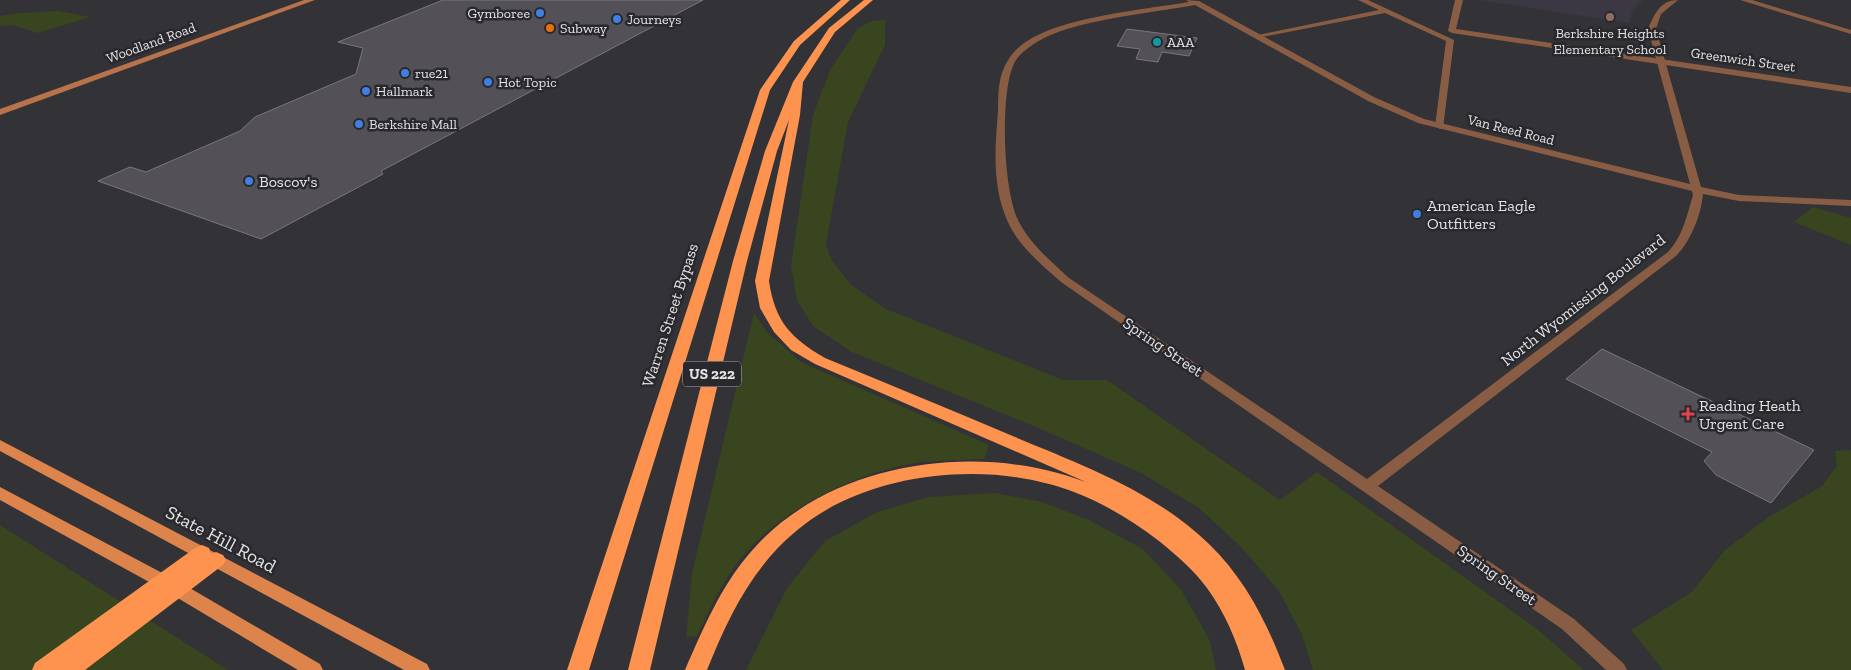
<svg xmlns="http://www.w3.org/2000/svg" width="1851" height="670" viewBox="0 0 1851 670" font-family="'Zilla Slab',serif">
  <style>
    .built { fill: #3b3843 }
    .green { fill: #38451f }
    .building { fill: #535157; stroke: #78777d }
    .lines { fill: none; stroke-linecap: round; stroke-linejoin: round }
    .minor { fill: #895d44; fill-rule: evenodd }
    .tertiary { fill: #895d44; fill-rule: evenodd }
    .secondary { fill: #b8734a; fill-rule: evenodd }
    .primary { fill: #dd844d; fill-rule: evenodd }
    .motorway { fill: #fe934f; fill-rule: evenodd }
    .shop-dot { fill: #3f7fe0; stroke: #29282c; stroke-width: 2 }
    .education-dot { fill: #8d6e63; stroke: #29282c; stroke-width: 2 }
    .food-dot { fill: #e8710a; stroke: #29282c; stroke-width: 2 }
    .culture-dot { fill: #0f9aa8; stroke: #29282c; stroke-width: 2 }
    .health-dot { fill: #e0444e; stroke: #29282c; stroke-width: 2 }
    .labels { text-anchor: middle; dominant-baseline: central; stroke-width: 5; stroke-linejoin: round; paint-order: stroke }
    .far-poi-label { font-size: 14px; fill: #e4e3e6; stroke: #29282c; text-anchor: start }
    .far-street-label { font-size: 14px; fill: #e4e3e6; stroke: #29282c }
    .shield { fill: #29282c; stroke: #acabae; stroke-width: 1 }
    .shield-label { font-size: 15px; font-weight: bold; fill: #e4e3e6 }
    .poi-label { font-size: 16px; fill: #e4e3e6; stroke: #29282c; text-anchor: start }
    .street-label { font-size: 16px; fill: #e4e3e6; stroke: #29282c }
    .near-street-label { font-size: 19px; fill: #e4e3e6; stroke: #29282c }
  </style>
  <rect width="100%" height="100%" fill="#333237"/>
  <path class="built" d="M 1478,0 L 1643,0 L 1632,11 L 1629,23 Z"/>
  <path class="green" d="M 58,11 L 90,17 L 38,33 L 12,25 L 0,26 L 0,16 L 19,13 Z
    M 885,20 L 885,45 L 848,122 L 826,244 L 831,259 L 850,284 L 884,308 L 1063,380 L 1107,380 L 1280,500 L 1317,472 L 1536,628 L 1584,670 L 1313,670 L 1302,635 L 1279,591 L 1242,548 L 1199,508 L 1141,473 L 1036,427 L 852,352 L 813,326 L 797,300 L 791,266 L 813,115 L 830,70 L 858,28 L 872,21 Z
    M 1813,207 L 1851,218 L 1851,245 L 1794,222 Z
    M 754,313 L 766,331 L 801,362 L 989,445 L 984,459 C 964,460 944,460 924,462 C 857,470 775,511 735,566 C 719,588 709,612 697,636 L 686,637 L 692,573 Z
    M 1851,450 L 1851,670 L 1663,670 L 1631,630 L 1692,592 L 1724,551 L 1767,518 L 1822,486 L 1837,466 L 1835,451 Z
    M 995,493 L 1042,502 L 1089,520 L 1143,549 L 1182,591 L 1210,641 L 1216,670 L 746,670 L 787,588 L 825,541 L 877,512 L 928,497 Z
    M 0,525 L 228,670 L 0,670 Z"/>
  <path class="building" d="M 443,0 L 703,0 L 381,171 L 383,174 L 261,239 L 98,181 L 130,167 L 146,172 L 240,131 L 255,117 L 356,74 L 363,48 L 338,42 Z
    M 1127,29 L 1197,38 L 1189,56 L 1162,52 L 1158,62 L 1136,59 L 1140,49 L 1117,46 Z
    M 1602,349 L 1814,450 L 1771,503 L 1716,475 L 1704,461 L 1712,452 L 1566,379 Z"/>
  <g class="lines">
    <path class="minor" d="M 1358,0 L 1368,0 L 1454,40 L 1443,128 L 1440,129 L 1435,126 L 1446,41 L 1385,13 L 1257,38 L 1253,36 L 1379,10 Z
      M 1455,0 L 1463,0 L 1456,29 L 1851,87 L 1851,93 L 1452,33 L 1448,31 Z
      M 1740,0 L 1752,0 L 1851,30 L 1851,34 Z"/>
    <path class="tertiary" d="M 1186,0 L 1199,1 L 1374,97 L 1424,119 L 1690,184 L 1648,29 C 1654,15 1660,0 1678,0 L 1661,14 L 1656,29 L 1701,187 L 1739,195 L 1851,200 L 1851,206 L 1739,201 L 1703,194 C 1701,215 1691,241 1676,256 L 1378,486 L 1574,619 L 1624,664 L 1627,670 L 1606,670 L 1562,629 L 1061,282 C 1041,264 1018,246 1007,220 C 992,186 995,147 998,111 C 998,101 998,90 1000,81 C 1002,69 1009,56 1018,48 C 1052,17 1143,10 1189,2 ZM 1195,5 L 1368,101 L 1418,123 L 1692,191 L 1693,195 C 1687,215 1683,236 1668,252 L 1367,479 L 1069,278 C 1050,260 1031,245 1019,222 C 1003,192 1000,97 1013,66 C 1017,55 1028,48 1037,42 C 1072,20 1152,13 1195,5 Z"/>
    <path class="secondary" d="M 304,0 L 315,0 L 0,115 L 0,109 Z"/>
    <path class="primary" d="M 0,440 L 427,664 L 430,670 L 404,670 L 0,451 Z
      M 0,487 L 183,584 L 320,664 L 323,670 L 298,670 L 171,594 L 0,500 Z"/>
    <path class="motorway" d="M 841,0 L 850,0 L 800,45 L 770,90 L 589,670 L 567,670 L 760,90 L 794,41 Z
      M 864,0 L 873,0 L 835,32 L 803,82 L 800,115 L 769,281 C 775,322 791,338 825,358 C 888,384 952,410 1015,437 C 1082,465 1156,492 1209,544 C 1246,580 1267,623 1285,670 L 1245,670 C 1237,641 1225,613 1207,588 C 1194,570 1176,555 1159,541 C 1133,521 1105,504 1074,492 C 989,459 865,471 795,532 C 751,569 728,618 707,670 L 685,670 C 703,629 720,588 749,554 C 828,459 986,439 1095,486 L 815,364 L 791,350 L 774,332 L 760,308 L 755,281 L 789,120 L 777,151 L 747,261 L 650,670 L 628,670 L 733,261 L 765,151 L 793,82 L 829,28 Z
      M 202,545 L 209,548 L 211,554 L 216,552 L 223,555 L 226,560 L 223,565 L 85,670 L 32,670 L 35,663 L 195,548 Z"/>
  </g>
  <g class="shop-dot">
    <circle cx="540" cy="13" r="5"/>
    <circle cx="617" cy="19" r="5"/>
    <circle cx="405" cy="73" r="5"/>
    <circle cx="488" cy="82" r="5"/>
    <circle cx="366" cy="91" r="5"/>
    <circle cx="359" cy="124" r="5"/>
    <circle cx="249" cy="181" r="5"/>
    <circle cx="1417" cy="214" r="5"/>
  </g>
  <circle class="education-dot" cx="1610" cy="17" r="5"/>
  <circle class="food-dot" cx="550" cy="28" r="5"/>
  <circle class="culture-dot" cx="1157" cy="42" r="5"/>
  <path class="health-dot" d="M1685.5 406.5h5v5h5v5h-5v5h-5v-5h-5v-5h5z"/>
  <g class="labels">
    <g class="far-poi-label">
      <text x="530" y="13" text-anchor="end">Gymboree</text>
      <text x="627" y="19">Journeys</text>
      <text x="560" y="28">Subway</text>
      <text x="1610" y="33" text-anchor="middle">Berkshire Heights<tspan x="1610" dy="16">Elementary School</tspan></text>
      <text x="1167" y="42">AAA</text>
      <text x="415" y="73">rue21</text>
      <text x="498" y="82">Hot Topic</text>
      <text x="376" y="91">Hallmark</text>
      <text x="369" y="124">Berkshire Mall</text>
    </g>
    <g class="far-street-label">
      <text transform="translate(151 43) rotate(-20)">Woodland Road</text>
      <text transform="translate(1743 60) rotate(8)">Greenwich Street</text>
      <text transform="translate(1511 130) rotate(14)">Van Reed Road</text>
    </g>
    <rect class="shield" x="683" y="361.5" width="58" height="25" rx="4"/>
    <g class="shield-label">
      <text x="712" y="374">US 222</text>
    </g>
    <g class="poi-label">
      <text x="259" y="181">Boscov's</text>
      <text x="1427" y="205">American Eagle<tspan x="1427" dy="18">Outfitters</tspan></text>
      <text x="1699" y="405">Reading Heath<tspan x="1699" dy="18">Urgent Care</tspan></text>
    </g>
    <g class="street-label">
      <text transform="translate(1583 300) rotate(-38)">North Wyomissing Boulevard</text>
      <text transform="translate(670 315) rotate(-72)">Warren Street Bypass</text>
      <text transform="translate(1163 347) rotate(34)">Spring Street</text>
      <text transform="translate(1497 575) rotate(35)">Spring Street</text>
    </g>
    <g class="near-street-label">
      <text transform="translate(221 539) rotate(28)">State Hill Road</text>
    </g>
  </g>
</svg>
